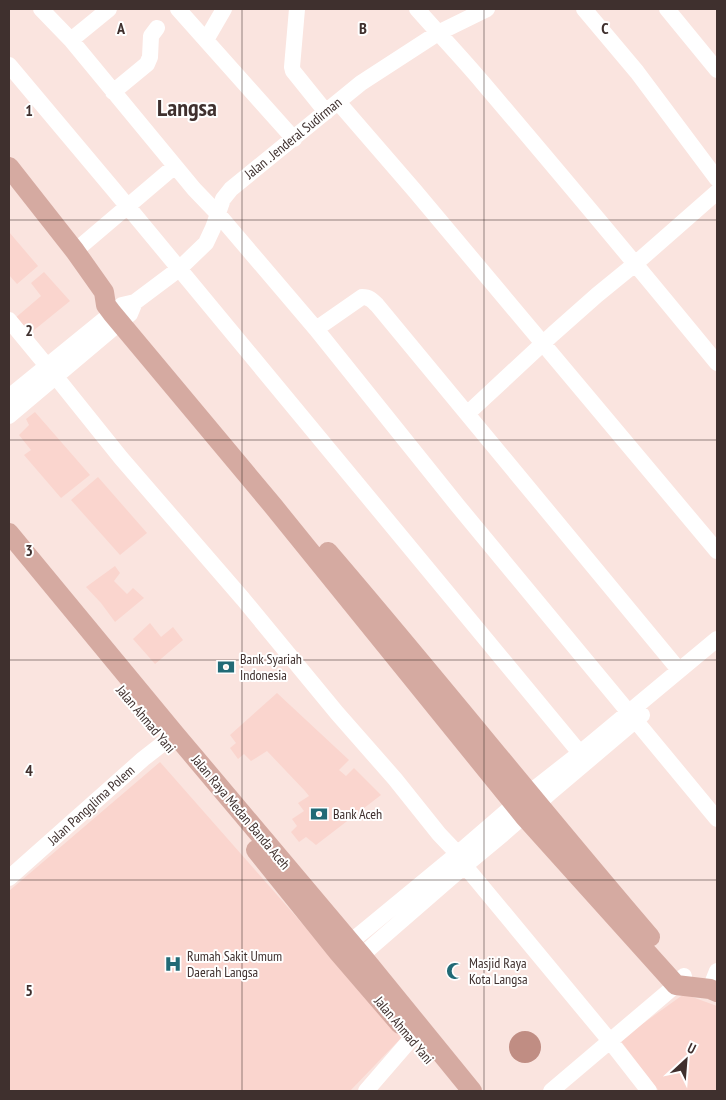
<svg xmlns="http://www.w3.org/2000/svg" width="726" height="1100" viewBox="0 0 726 1100" font-family="'PT Sans Narrow',sans-serif">
  <style>
    .built { fill: #fad5ce }
    .water { fill: #c08d83 }
    .lines { fill: none; stroke-linecap: round; stroke-linejoin: round }
    .minor { stroke: #fff; stroke-width: 16 }
    .major { stroke: #d5aaa1; stroke-width: 20 }
    .grid { fill: none; stroke: #3f302e; stroke-width: 1; stroke-opacity: 0.55 }
    .labels { text-anchor: middle; dominant-baseline: central; stroke-width: 4; stroke-linejoin: round; paint-order: stroke }
    .street-label { font-size: 14px; fill: #3f302e; stroke: #fff }
    .poi-label { font-size: 14px; fill: #3f302e; stroke: #fff; text-anchor: start }
    .town-label { font-size: 24px; font-weight: bold; fill: #3f302e; stroke: #fff }
    .grid-label { font-size: 16px; text-anchor: middle; font-weight: bold; fill: #3f302e; stroke: #fff; stroke-width: 4; stroke-linejoin: round; paint-order: stroke }
  </style>
  <rect width="100%" height="100%" fill="#fae4df"/>
  <path class="built" d="M 9,232 L 38,266 L 17,284 L 9,275 Z
    M 44,272 L 70,301 L 28,335 L 14,319 L 41,296 L 31,283 Z
    M 35,412 L 90,475 L 61,498 L 24,455 L 31,450 L 19,435 L 29,425 L 26,419 Z
    M 98,477 L 147,533 L 120,555 L 71,500 Z
    M 115,566 L 120,573 L 114,581 L 127,594 L 133,588 L 144,598 L 115,622 L 101,603 L 86,587 Z
    M 150,623 L 161,637 L 173,627 L 183,640 L 155,664 L 133,639 Z
    M 277,693 L 349,760 L 339,770 L 346,776 L 354,768 L 381,795 L 316,845 L 306,837 L 299,842 L 291,832 L 297,826 L 292,819 L 304,811 L 298,803 L 309,796 L 305,791 L 267,751 L 251,761 L 244,754 L 238,759 L 230,748 L 236,743 L 230,735 Z
    M 160,762 L 402,1037 L 350,1091 L 9,1091 L 9,891 Z
    M 684,994 L 717,1006 L 717,1091 L 659,1091 L 620,1040 Z"/>
  <path class="water" d="M509 1047a16 16 0 1 1 32 0a16 16 0 1 1-32 0Z"/>
  <g class="lines">
    <path class="minor" d="M 41,9 L 71,40 L 194,189 L 218,214 L 316,329 L 458,506 L 717,819
      M 178,9 L 294,139
      M 297,9 L 292,67 L 293,71 L 326,112
      M 417,9 C 439,34 462,58 483,83 C 562,176 640,269 717,363
      M 584,9 L 637,72 L 717,179
      M 667,9 L 717,70
      M 71,40 L 109,9
      M 206,40 L 224,9
      M 9,65 L 114,190 L 580,753
      M 113,92 L 147,64 L 150,57 L 151,36 L 157,28
      M 338,102 L 415,191 L 717,551
      M 75,251 L 175,166
      M 9,320 L 47,366
      M 316,329 L 362,297 C 369,297 372,300 377,305 L 679,670
      M 56,377 L 121,458 L 243,599 L 337,713 L 395,779 L 439,834 L 458,854
      M 9,397 L 122,305 L 135,302 L 179,269 L 206,243 L 213,228 L 223,199 L 231,189 L 361,83 L 438,33 L 487,9
      M 468,413 L 553,334 L 597,295 L 635,264 L 717,192
      M 9,416 L 130,314 L 135,302
      M 465,866 L 610,1041 L 649,1091
      M 9,878 L 143,759 L 175,734
      M 342,949 L 456,855 L 515,804 L 580,753 L 717,639
      M 354,962 L 461,869 L 503,834 L 551,792 L 642,715
      M 710,989 L 717,971
      M 366,1091 L 411,1039
      M 551,1091 L 676,985 L 684,976"/>
    <path class="major" d="M 9,167 L 75,251 L 104,292 L 106,305 L 112,313 L 274,507 L 524,816 L 676,985 L 710,989 L 717,992
      M 9,533 L 175,734 L 362,956 L 472,1091
      M 328,552 C 437,679 541,810 650,937
      M 256,850 L 338,952 L 400,1024"/>
  </g>
  <path class="grid" d="M 242,9 L 242,1091M 484,9 L 484,1091M 9,220 L 717,220M 9,440 L 717,440M 9,660 L 717,660M 9,880 L 717,880"/>
  <defs>
    <g id="bank-bare" transform="scale(1.35)"><path d="M-6-4H6V4H-6ZM0-2.3a2.3 2.3 0 1 0 0 4.6a2.3 2.3 0 1 0 0-4.6Z" fill="#216a76" stroke="#fff" stroke-width="2.5" paint-order="stroke"/></g>
    <g id="hospital-bare" transform="scale(1.35)"><path d="M-5-5h3v3.5h4V-5h3V5h-3V1.5h-4V5h-3Z" fill="#216a76" stroke="#fff" stroke-width="2.5" paint-order="stroke"/></g>
    <g id="mosque-bare" transform="scale(1.35)"><path d="M3.5-4.9A6 6 0 1 0 3.5 4.9A5 5 0 1 1 3.5-4.9Z" fill="#216a76" stroke="#fff" stroke-width="2.5" paint-order="stroke"/></g>
  </defs>
  <g fill-rule="evenodd">
    <use href="#bank-bare" x="226" y="667"/>
    <use href="#bank-bare" x="319" y="814"/>
    <use href="#hospital-bare" x="173" y="964"/>
    <use href="#mosque-bare" x="455" y="971"/>
  </g>
  <g class="labels">
    <g class="street-label">
      <text transform="translate(293 138) rotate(-39)">Jalan . Jenderal Sudirman</text>
      <text transform="translate(146 719) rotate(50)">Jalan Ahmad Yani</text>
      <text transform="translate(91 805) rotate(-42)">Jalan Pangglima Polem</text>
      <text transform="translate(241 812) rotate(50)">Jalan Raya Medan Banda Aceh</text>
      <text transform="translate(404 1030) rotate(50)">Jalan Ahmad Yani</text>
    </g>
    <g class="poi-label">
      <text x="240" y="659">Bank Syariah<tspan x="240" dy="16">Indonesia</tspan></text>
      <text x="333" y="814">Bank Aceh</text>
      <text x="187" y="956">Rumah Sakit Umum<tspan x="187" dy="16">Daerah Langsa</tspan></text>
      <text x="469" y="963">Masjid Raya<tspan x="469" dy="16">Kota Langsa</tspan></text>
    </g>
    <g class="town-label">
      <text x="187" y="107">Langsa</text>
    </g>
  </g>
  <g class="grid-label">
    <text x="121" y="34">A</text>
    <text x="363" y="34">B</text>
    <text x="605" y="34">C</text>
    <text x="29" y="116">1</text>
    <text x="29" y="336">2</text>
    <text x="29" y="556">3</text>
    <text x="29" y="776">4</text>
    <text x="29" y="996">5</text>
  </g>
  <rect width="726" height="1100" fill="none" stroke="#3f302e" stroke-width="20"/>
  <g transform="translate(686 1060) rotate(26)" stroke="#ffffff" stroke-width="4" paint-order="stroke">
  <path d="M0-4L9 19L0 12L-9 19Z" fill="#3f302e"/>
  <text y="-8" font-size="14" font-weight="bold" text-anchor="middle" fill="#3f302e">U</text>
  </g>
</svg>
